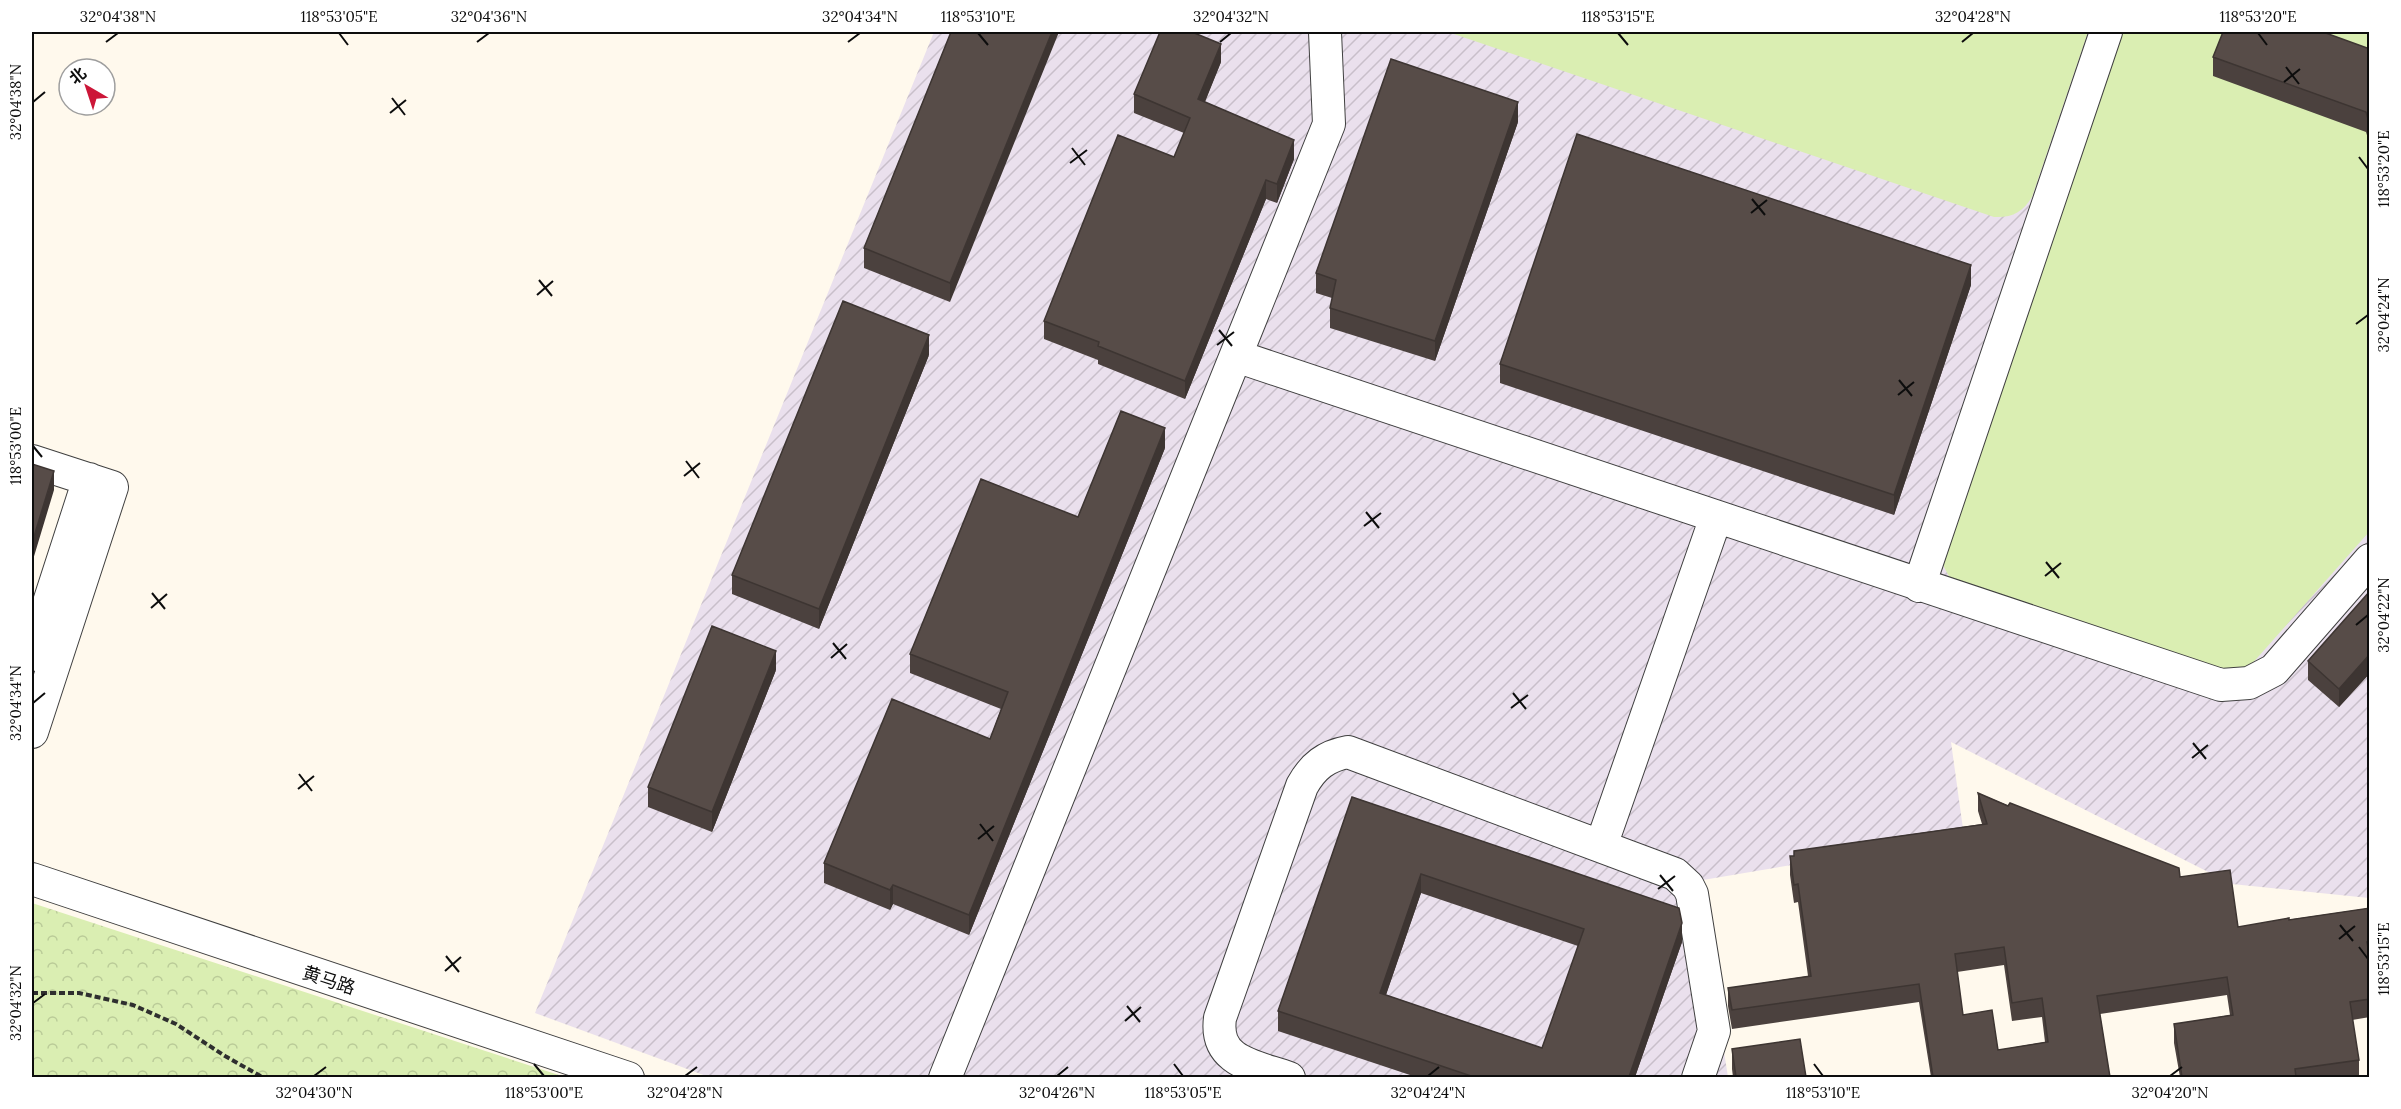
<svg xmlns="http://www.w3.org/2000/svg" width="2401" height="1109" viewBox="0 0 2401 1109" font-family="Lora,'Noto Sans SC',serif">
  <style>
    .industrial { fill: url(#industrial-furrows) }
    .grass { fill: #daeeb2 }
    .park { fill: url(#park-crowns) }
    .lines { fill: none; stroke-linecap: round; stroke-linejoin: round }
    .minor-casing { stroke: #404040; stroke-width: 34 }
    .path { stroke: #2f2f2f; stroke-width: 4; stroke-dasharray: 6 3; stroke-linecap: butt }
    .minor { stroke: #fff; stroke-width: 32 }
    .wall { fill: #4b413e; fill-rule: evenodd }
    .shaded-wall { fill: #3d3532 }
    .building { fill: #574c48; stroke: #3d3532; stroke-width: 1.5; fill-rule: evenodd }
    .ticks { fill: none; stroke: #0d0d0d; stroke-width: 2 }
    .labels { text-anchor: middle; dominant-baseline: central; stroke-width: 6; stroke-linejoin: round; paint-order: stroke }
    .street-label { font-size: 18px; fill: #0d0d0d; stroke: #fff }
    .neatline { fill: none; stroke: #0d0d0d; stroke-width: 2 }
    .ticks-label { font-size: 15px; text-anchor: middle; fill: #0d0d0d }
  </style>
  <defs>
    <pattern id="industrial-furrows" width="10" height="10" patternUnits="userSpaceOnUse" patternTransform="scale(1.5)"><rect width="10" height="10" fill="#eae0ed"/><path d="M-1 1l2-2M0 10L10 0M9 11l2-2" fill="none" stroke="#c8bfca"/></pattern>
    <pattern id="park-crowns" width="20" height="18" patternUnits="userSpaceOnUse" patternTransform="scale(1.5)"><rect width="20" height="18" fill="#daeeb2"/><path d="M2 6a3 3 0 1 1 6 0M12 15a3 3 0 1 1 6 0" fill="none" stroke="#bacb98"/></pattern>
  </defs>
  <rect width="100%" height="100%" fill="#fff9ed"/>
  <path class="industrial" d="M 934,32 L 2369,32 L 2369,898 L 2232,884 L 1951,742 L 1964,836 L 1697,881 L 1728,1077 L 709,1077 L 535,1013 Z"/>
  <path class="grass" d="M 1448,32 L 2088,32 L 2032,197 C 2023,212 2012,218 1994,217 Z
    M 2118,32 L 2369,32 L 2369,532 L 2250,666 L 2231,674 L 1952,582 L 1944,567 L 1943,557 Z"/>
  <path class="park" d="M 32,903 L 565,1077 L 32,1077 Z"/>
  <g class="lines">
    <g class="minor-casing">
      <path id="minor" d="M 1236,356 L 2221,685 L 2249,683 L 2274,670 L 2370,560
        M 32,461 L 112,487 L 32,732
        M 1919,586 L 2106,32
        M 32,655 L 89,479
        M 1601,846 L 1716,517
        M 32,879 L 628,1078
        M 945,1078 L 1329,124 L 1325,32
        M 1289,1078 C 1256,1066 1214,1063 1220,1018 L 1302,786 C 1313,766 1326,756 1348,752 L 1675,874 L 1688,886 L 1692,894 L 1714,1031 L 1698,1078"/>
    </g>
    <path class="path" d="M 32,993 L 79,993 L 133,1005 L 176,1024 L 225,1056 L 264,1078"/>
    <use href="#minor" class="minor"/>
  </g>
  <path class="wall" d="M 951,32 L 950,302 L 864,268 L 864,248 Z
    M 2370,49 L 2370,145 L 2366,132 L 2213,76 L 2213,57 Z
    M 1221,62 L 1205,102 L 1294,159 L 1277,203 L 1266,199 L 1185,399 L 1098,364 L 1098,360 L 1044,339 L 1044,321 L 1174,157 L 1184,133 L 1134,113 L 1134,94 Z
    M 1518,122 L 1435,361 L 1330,328 L 1330,308 L 1332,298 L 1316,293 L 1316,273 Z
    M 1971,285 L 1894,515 L 1500,383 L 1500,364 Z
    M 929,355 L 819,629 L 732,594 L 732,575 Z
    M 1165,448 L 969,935 L 893,904 L 890,910 L 824,883 L 824,863 L 990,739 L 1001,709 L 910,673 L 910,654 Z
    M 2370,591 L 2370,673 L 2339,707 L 2308,680 L 2308,661 Z
    M 776,670 L 712,832 L 648,807 L 648,787 Z
    M 1978,793 L 2180,877 L 2238,927 L 2370,908 L 2370,1017 L 2352,1020 L 2359,1060 L 2359,1077 L 2180,1077 L 2174,1043 L 2174,1024 L 2230,1015 L 2227,995 L 2100,1014 L 2110,1077 L 1931,1077 L 1919,1002 L 1732,1029 L 1728,1006 L 1728,988 L 1808,976 L 1798,902 L 1794,903 L 1790,875 L 1790,856 L 1794,856 L 1794,851 L 1982,824 L 1978,811 ZM 2004,965 L 2012,1021 L 2042,1017 L 2045,1042 L 1998,1050 L 1963,1015 L 1957,972 Z
    M 1352,797 L 1682,942 L 1635,1077 L 1416,1077 L 1278,1031 L 1278,1011 ZM 1421,893 L 1578,946 L 1542,1048 L 1386,995 Z
    M 1732,1049 L 1806,1077 L 1733,1077 L 1732,1069 Z"/>
  <path class="shaded-wall" d="M 1052,32 L 1059,32 L 950,302 L 950,283 Z
    M 1221,44 L 1221,62 L 1198,118 L 1198,99 Z
    M 1518,102 L 1518,122 L 1435,361 L 1435,341 Z
    M 1294,140 L 1294,159 L 1277,203 L 1277,184 Z
    M 1266,180 L 1266,199 L 1185,399 L 1185,381 Z
    M 1971,265 L 1971,285 L 1894,515 L 1894,495 Z
    M 929,335 L 929,355 L 819,629 L 819,609 Z
    M 1165,428 L 1165,448 L 969,935 L 969,915 Z
    M 54,471 L 54,490 L 32,563 L 32,543 Z
    M 776,651 L 776,670 L 712,832 L 712,812 Z
    M 2370,654 L 2370,673 L 2339,707 L 2339,689 Z
    M 1421,874 L 1421,893 L 1380,1012 L 1380,993 Z
    M 893,885 L 893,904 L 890,910 L 890,890 Z
    M 1682,923 L 1682,942 L 1635,1077 L 1629,1077 Z"/>
  <path class="building" d="M 951,32 L 1052,32 L 950,283 L 864,248 Z
    M 1160,32 L 1192,32 L 1221,44 L 1198,99 L 1294,140 L 1277,184 L 1266,180 L 1185,381 L 1098,346 L 1099,342 L 1044,321 L 1118,135 L 1174,157 L 1190,118 L 1134,94 Z
    M 2223,32 L 2323,32 L 2370,49 L 2370,126 L 2366,112 L 2213,57 Z
    M 1391,59 L 1518,102 L 1435,341 L 1330,308 L 1336,280 L 1316,273 Z
    M 1577,134 L 1971,265 L 1894,495 L 1500,364 Z
    M 843,301 L 929,335 L 819,609 L 732,575 Z
    M 1121,411 L 1165,428 L 969,915 L 893,885 L 890,890 L 824,863 L 892,699 L 990,739 L 1008,692 L 910,654 L 981,479 L 1078,517 Z
    M 32,461 L 32,464 L 54,471 L 32,543 Z
    M 2370,591 L 2370,654 L 2339,689 L 2308,661 Z
    M 712,626 L 776,651 L 712,812 L 648,787 Z
    M 1978,793 L 2008,806 L 2010,803 L 2179,868 L 2180,877 L 2230,870 L 2238,927 L 2289,918 L 2289,920 L 2370,908 L 2370,942 L 2367,942 L 2370,960 L 2370,999 L 2350,1002 L 2359,1060 L 2295,1069 L 2296,1077 L 2182,1077 L 2174,1024 L 2233,1015 L 2227,977 L 2097,996 L 2110,1077 L 1933,1077 L 1919,984 L 1732,1010 L 1728,988 L 1811,976 L 1798,884 L 1794,885 L 1790,856 L 1794,856 L 1794,851 L 1987,824 ZM 2004,947 L 2012,1003 L 2042,998 L 2048,1042 L 1998,1050 L 1992,1010 L 1963,1015 L 1955,954 Z
    M 1352,797 L 1679,908 L 1682,923 L 1629,1077 L 1474,1077 L 1278,1011 ZM 1421,874 L 1584,929 L 1542,1048 L 1380,993 Z
    M 1800,1039 L 1806,1077 L 1736,1077 L 1732,1049 Z"/>
  <path class="ticks" d="M 339,33 L 348,45M 978,33 L 988,45M 1618,33 L 1628,45M 2258,33 L 2267,45M 106,42 L 118,33M 477,42 L 489,33M 848,42 L 860,33M 1220,42 L 1231,33M 1962,42 L 1973,33M 2286,67 L 2299,84M 2284,82 L 2300,69M 392,98 L 405,115M 33,102 L 45,92M 390,113 L 406,100M 1072,148 L 1085,165M 2359,157 L 2368,169M 1070,163 L 1087,150M 1752,199 L 1765,215M 1751,213 L 1767,200M 539,280 L 552,296M 537,295 L 553,281M 2356,324 L 2368,315M 1219,330 L 1232,346M 1217,345 L 1234,332M 1899,380 L 1912,396M 1898,395 L 1914,382M 33,446 L 42,457M 686,461 L 699,478M 684,476 L 700,463M 1366,512 L 1379,528M 1364,526 L 1381,513M 2046,562 L 2059,578M 2045,576 L 2061,563M 152,593 L 165,609M 151,608 L 167,594M 2356,625 L 2368,615M 833,643 L 846,659M 831,658 L 847,644M 1513,693 L 1526,709M 33,703 L 45,693M 1511,708 L 1528,695M 2193,743 L 2206,759M 2192,758 L 2208,745M 299,774 L 312,791M 298,789 L 314,776M 980,824 L 993,841M 978,839 L 994,826M 1660,875 L 1673,891M 1658,889 L 1675,876M 2340,925 L 2353,941M 2339,939 L 2355,926M 2359,947 L 2368,959M 446,956 L 459,972M 445,971 L 461,957M 33,1003 L 45,994M 1127,1006 L 1140,1022M 1125,1021 L 1141,1007M 534,1064 L 544,1076M 1174,1064 L 1183,1076M 1814,1064 L 1823,1076M 314,1076 L 326,1067M 685,1076 L 697,1067M 1057,1076 L 1068,1067M 1428,1076 L 1439,1067M 2170,1076 L 2182,1067"/>
  <g class="labels">
    <g class="street-label">
      <text transform="translate(329 980) rotate(18)">黄马路</text>
    </g>
  </g>
  <rect width="2401" height="1109" fill="none" stroke="#ffffff" stroke-width="66"/>
  <g transform="translate(87 87) rotate(321)"><circle r="28" fill="#ffffff" stroke="#9e9e9e" stroke-width="1.5"/>
  <path d="M0-4.5L10 22L0 15L-10 22Z" fill="#cc1638"/>
  <text y="-9" font-size="16" font-weight="bold" text-anchor="middle" fill="#0d0d0d">北</text>
  </g>
  <rect x="33" y="33" width="2335" height="1043" class="neatline"/>
  <g class="ticks-label">
    <text x="118" y="22">32°04'38"N</text>
    <text x="339" y="22">118°53'05"E</text>
    <text x="489" y="22">32°04'36"N</text>
    <text x="860" y="22">32°04'34"N</text>
    <text x="978" y="22">118°53'10"E</text>
    <text x="1231" y="22">32°04'32"N</text>
    <text x="1618" y="22">118°53'15"E</text>
    <text x="1973" y="22">32°04'28"N</text>
    <text x="2258" y="22">118°53'20"E</text>
    <text transform="translate(16 102) rotate(-90)" y="5">32°04'38"N</text>
    <text transform="translate(2384 169) rotate(-90)" y="5">118°53'20"E</text>
    <text transform="translate(2384 315) rotate(-90)" y="5">32°04'24"N</text>
    <text transform="translate(16 446) rotate(-90)" y="5">118°53'00"E</text>
    <text transform="translate(2384 615) rotate(-90)" y="5">32°04'22"N</text>
    <text transform="translate(16 703) rotate(-90)" y="5">32°04'34"N</text>
    <text transform="translate(2384 959) rotate(-90)" y="5">118°53'15"E</text>
    <text transform="translate(16 1003) rotate(-90)" y="5">32°04'32"N</text>
    <text x="314" y="1098">32°04'30"N</text>
    <text x="544" y="1098">118°53'00"E</text>
    <text x="685" y="1098">32°04'28"N</text>
    <text x="1057" y="1098">32°04'26"N</text>
    <text x="1183" y="1098">118°53'05"E</text>
    <text x="1428" y="1098">32°04'24"N</text>
    <text x="1823" y="1098">118°53'10"E</text>
    <text x="2170" y="1098">32°04'20"N</text>
  </g>
</svg>
